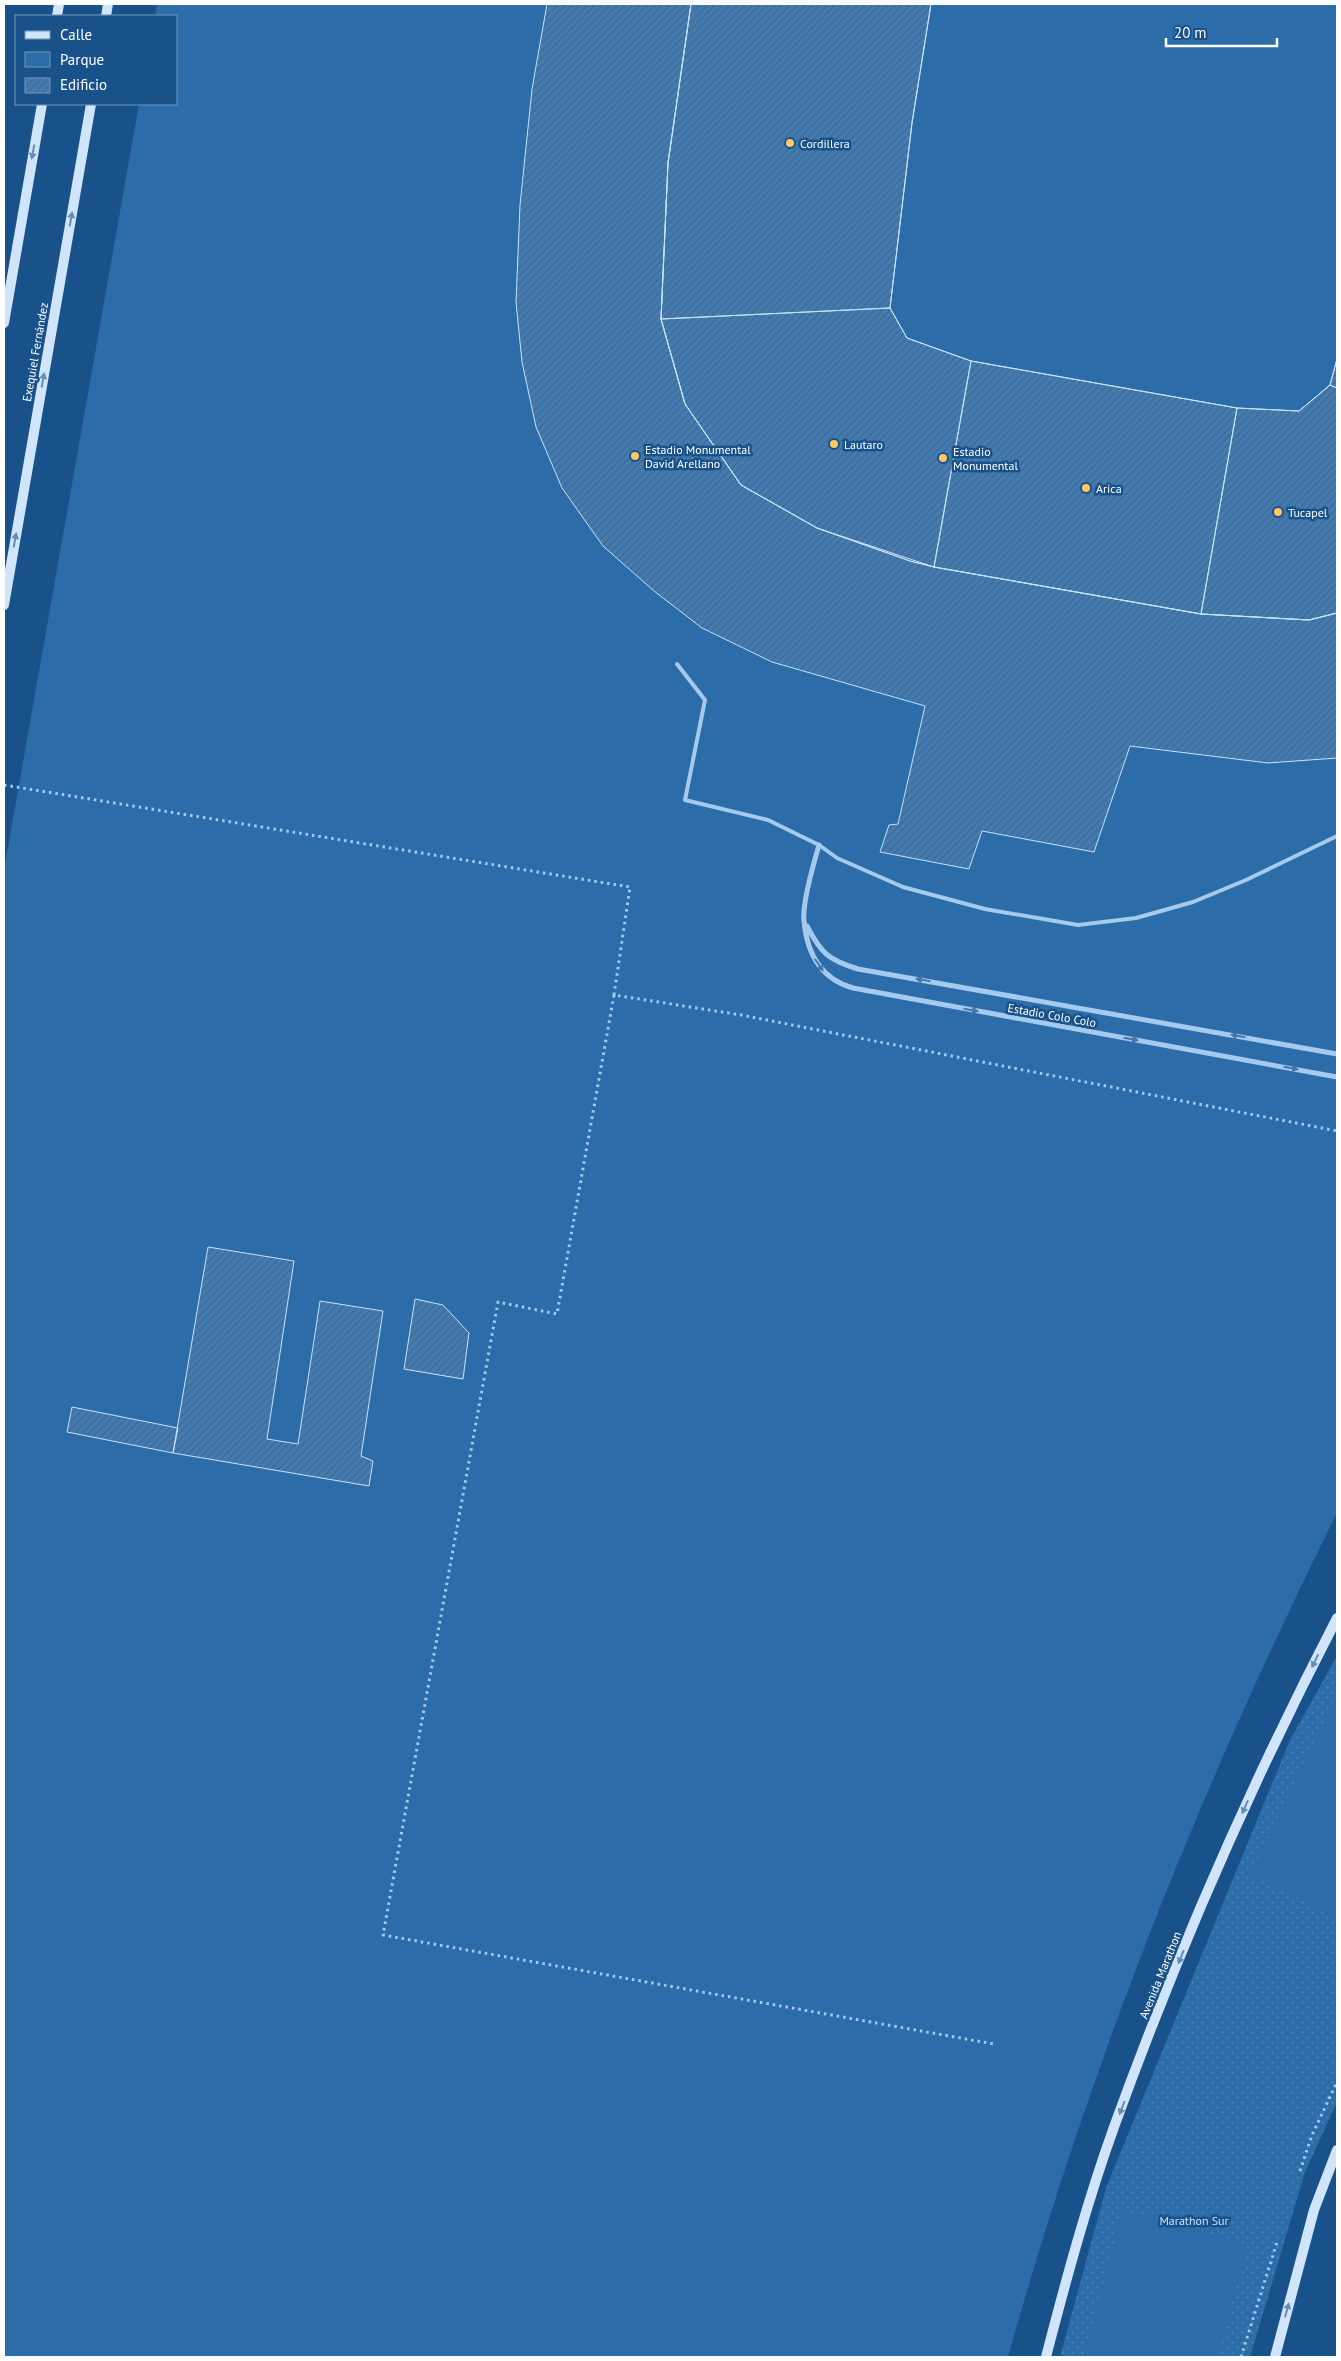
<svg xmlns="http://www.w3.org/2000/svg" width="1341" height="2361" viewBox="0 0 1341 2361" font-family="'PT Sans',sans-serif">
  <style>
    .green { fill: url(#green-dots) }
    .pitch { fill: #2c6ca9 }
    .building { fill: url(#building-hatch); stroke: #c9e2fa }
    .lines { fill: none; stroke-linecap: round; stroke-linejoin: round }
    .path { stroke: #a4caee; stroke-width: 3; stroke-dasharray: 2.5 4; stroke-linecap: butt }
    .service { stroke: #a4caee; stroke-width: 4 }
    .minor { stroke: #a4caee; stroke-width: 5 }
    .secondary { stroke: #d1e5fa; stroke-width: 10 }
    .oneway { fill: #638db7 }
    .oneway2 { fill: #4376a9 }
    .poi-dot { fill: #ffc760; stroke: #19528b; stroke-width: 2 }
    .labels { text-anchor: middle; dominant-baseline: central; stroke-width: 5; stroke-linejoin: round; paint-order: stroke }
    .poi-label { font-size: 12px; fill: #fff; stroke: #19528b; text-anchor: start }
    .street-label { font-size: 12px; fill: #fff; stroke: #19528b }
    .park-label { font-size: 12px; fill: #c9e2fa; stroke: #19528b }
  </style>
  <defs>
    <pattern id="green-dots" width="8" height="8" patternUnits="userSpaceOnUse" patternTransform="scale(1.25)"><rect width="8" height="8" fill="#2c6ca9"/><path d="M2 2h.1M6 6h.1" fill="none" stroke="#4c82b6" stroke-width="1.8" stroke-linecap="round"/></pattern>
    <pattern id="building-hatch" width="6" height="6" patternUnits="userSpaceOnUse" patternTransform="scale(1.25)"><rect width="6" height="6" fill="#427cb4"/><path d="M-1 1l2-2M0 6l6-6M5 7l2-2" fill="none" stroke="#466685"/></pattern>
  </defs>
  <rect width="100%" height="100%" fill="#19528b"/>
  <path class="green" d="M 1337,1656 L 1337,2102 L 1305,2172 L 1250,2357 L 1060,2357 L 1106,2188 L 1290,1740 Z"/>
  <path class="pitch" d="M 157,4 L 1337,4 L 1337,1513 C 1201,1785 1090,2064 1008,2357 L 4,2357 L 4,870 L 139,104 L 176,104 L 176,16 L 155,16 Z
    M 1337,1694 L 1337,1917 L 1250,1875 Z
    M 1122,2210 L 1248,2245 L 1217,2357 L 1084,2357 Z"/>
  <path class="building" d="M 547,4 L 691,4 L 668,163 L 661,319 L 685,404 L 741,485 L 817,528 L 910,561 L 934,567 L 1201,614 L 1309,620 L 1337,613 L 1337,758 L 1268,763 L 1130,746 L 1094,852 L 982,831 L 969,869 L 880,852 L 889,825 L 898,824 L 925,706 L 772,662 L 702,628 L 654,591 L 603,546 L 562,488 L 536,427 L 522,362 L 516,302 L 520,205 L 532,89 Z
    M 691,4 L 931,4 L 912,123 L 890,308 L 907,338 L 971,361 L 1237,408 L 1299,411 L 1330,385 L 1337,359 L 1337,613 L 1309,620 L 1201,614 L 934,567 L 910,561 L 817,528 L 741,485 L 685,404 L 661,319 L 668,163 Z
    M 691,4 L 931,4 L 912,123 L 890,308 L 661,319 L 668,163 Z
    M 890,308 L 907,338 L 971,361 L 934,567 L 817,528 L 741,485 L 685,404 L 661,319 Z
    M 1337,359 L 1337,388 L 1330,385 Z
    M 971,361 L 1237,408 L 1201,614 L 934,567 Z
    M 1330,385 L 1337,388 L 1337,613 L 1309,620 L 1201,614 L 1237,408 L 1299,411 Z
    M 208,1247 L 294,1261 L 267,1439 L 298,1444 L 320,1301 L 383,1311 L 361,1456 L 373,1461 L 369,1486 L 173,1453 Z
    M 415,1299 L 443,1305 L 469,1333 L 463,1379 L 404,1369 Z
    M 72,1407 L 178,1428 L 173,1453 L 67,1432 Z"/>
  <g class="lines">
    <path class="path" d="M 4,785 L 630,887 L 614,995 L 741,1015 L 1337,1131
      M 614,995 L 557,1314 L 498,1302 L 383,1935 L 994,2044
      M 1300,2171 L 1312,2135 L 1337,2082
      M 1241,2357 L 1278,2239"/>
    <path class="service" d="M 677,664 L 705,700 L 685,800 L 768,820 L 819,845 L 837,858 L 903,887 L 985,909 L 1078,925 L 1136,918 L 1193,902 L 1246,880 L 1337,836"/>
    <path class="minor" d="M 819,845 C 814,862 802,905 804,921 C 807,954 821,979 853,988 L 1337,1077
      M 807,926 C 821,953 828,960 858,969 L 1337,1054"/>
    <path class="secondary" d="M 57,16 L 59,4
      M 106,16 L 108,4
      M 4,323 L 42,104
      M 4,605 L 91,104
      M 1046,2357 C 1066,2280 1087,2202 1114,2127 C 1177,1953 1252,1782 1337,1618
      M 1275,2357 L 1314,2210 L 1337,2150"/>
  </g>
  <defs><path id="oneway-solid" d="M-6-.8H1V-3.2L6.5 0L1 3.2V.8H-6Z" transform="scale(1.25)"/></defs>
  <g class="oneway">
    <use href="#oneway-solid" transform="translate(33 152) rotate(100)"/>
    <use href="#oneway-solid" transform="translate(71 219) rotate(-80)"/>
    <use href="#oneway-solid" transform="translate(43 380) rotate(-80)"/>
    <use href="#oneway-solid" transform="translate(15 540) rotate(-80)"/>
    <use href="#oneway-solid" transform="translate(1315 1661) rotate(116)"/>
    <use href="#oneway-solid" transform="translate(1245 1807) rotate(114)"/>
    <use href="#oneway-solid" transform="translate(1181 1957) rotate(112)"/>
    <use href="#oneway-solid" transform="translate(1122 2108) rotate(111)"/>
    <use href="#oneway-solid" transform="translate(1287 2310) rotate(-75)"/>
  </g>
  <g class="oneway2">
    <use href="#oneway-solid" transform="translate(819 965) rotate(56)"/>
    <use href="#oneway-solid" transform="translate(923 980) rotate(-170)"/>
    <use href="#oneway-solid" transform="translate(971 1010) rotate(10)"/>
    <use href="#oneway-solid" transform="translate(1238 1036) rotate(-170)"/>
    <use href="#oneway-solid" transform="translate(1131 1039) rotate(10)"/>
    <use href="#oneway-solid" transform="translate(1291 1068) rotate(10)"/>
  </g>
  <g class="poi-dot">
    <circle cx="790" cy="143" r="5"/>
    <circle cx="834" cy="444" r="5"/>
    <circle cx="635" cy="456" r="5"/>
    <circle cx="943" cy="458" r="5"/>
    <circle cx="1086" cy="488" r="5"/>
    <circle cx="1278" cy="512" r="5"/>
  </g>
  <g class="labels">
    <g class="poi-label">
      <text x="800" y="143">Cordillera</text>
      <text x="844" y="444">Lautaro</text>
      <text x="645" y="449">Estadio Monumental<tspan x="645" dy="14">David Arellano</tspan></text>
      <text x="953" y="451">Estadio<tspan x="953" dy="14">Monumental</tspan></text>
      <text x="1096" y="488">Arica</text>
      <text x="1288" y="512">Tucapel</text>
    </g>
    <g class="street-label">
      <text transform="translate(35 352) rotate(-80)">Exequiel Fernández</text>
      <text transform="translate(1052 1015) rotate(10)">Estadio Colo Colo</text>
      <text transform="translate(1160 1975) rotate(-68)">Avenida Marathon</text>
    </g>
    <g class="park-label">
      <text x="1194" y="2220">Marathon Sur</text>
    </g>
  </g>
  <rect width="1341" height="2361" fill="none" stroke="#ffffff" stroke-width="10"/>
  <rect x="15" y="15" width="162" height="90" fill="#19528b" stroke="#7597b9"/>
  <rect x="25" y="31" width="25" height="8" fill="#d1e5fa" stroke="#7597b9"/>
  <text x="60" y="40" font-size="15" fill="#ffffff">Calle</text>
  <rect x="25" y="52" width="25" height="15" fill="#2c6ca9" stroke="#7597b9"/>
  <text x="60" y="65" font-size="15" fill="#ffffff">Parque</text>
  <rect x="25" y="78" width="25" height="15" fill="url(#building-hatch)" stroke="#7597b9"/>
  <text x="60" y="90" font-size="15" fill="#ffffff">Edificio</text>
  <path d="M1166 38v8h111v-8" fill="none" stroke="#ffffff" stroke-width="2.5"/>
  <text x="1174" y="38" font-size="15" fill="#ffffff" stroke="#19528b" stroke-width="4" paint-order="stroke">20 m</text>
</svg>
